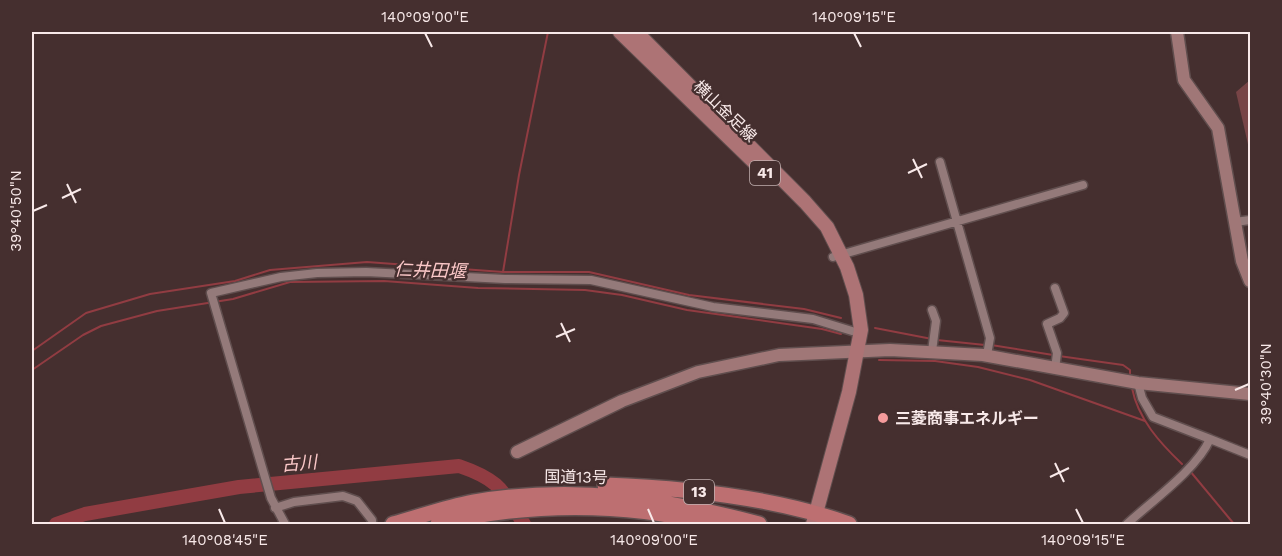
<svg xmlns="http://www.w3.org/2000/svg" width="1282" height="556" viewBox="0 0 1282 556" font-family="'Work Sans','Noto Sans JP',sans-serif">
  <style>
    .green { fill: #774446 }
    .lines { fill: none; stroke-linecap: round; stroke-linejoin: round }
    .stream { stroke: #913c42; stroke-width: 2 }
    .river { stroke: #913c42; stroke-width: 14 }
    .street-casing { stroke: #604e4e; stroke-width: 11 }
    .secondary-casing { stroke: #604e4e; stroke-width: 15 }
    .primary-casing { stroke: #604e4e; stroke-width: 16 }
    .highway-casing { stroke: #604e4e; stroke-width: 18 }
    .street { stroke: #947a7a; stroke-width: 8 }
    .secondary { stroke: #a07777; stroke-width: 12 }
    .primary { stroke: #ad7375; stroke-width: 14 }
    .highway { stroke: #bd6f71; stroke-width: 15 }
    .ticks { fill: none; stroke: #f8e9e9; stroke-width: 2 }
    .poi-dot { fill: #f59b9c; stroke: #452f2f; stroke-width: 2 }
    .labels { text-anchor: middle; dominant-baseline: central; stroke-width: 5; stroke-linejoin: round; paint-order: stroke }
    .shield { fill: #452f2f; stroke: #c2b1b1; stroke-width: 1.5 }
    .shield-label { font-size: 15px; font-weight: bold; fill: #f8e9e9 }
    .street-label { font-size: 16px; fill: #f8e9e9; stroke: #452f2f }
    .poi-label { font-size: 16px; font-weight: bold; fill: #f8e9e9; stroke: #452f2f; text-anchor: start }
    .water-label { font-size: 18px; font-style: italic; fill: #fbc8c8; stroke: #452f2f }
    .neatline { fill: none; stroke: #f8e9e9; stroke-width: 2 }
    .ticks-label { font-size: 15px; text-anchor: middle; fill: #f8e9e9 }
  </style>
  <rect width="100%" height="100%" fill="#452f2f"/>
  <path class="green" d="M 1250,80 L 1250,153 L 1236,92 Z"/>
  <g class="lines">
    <path class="stream" d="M 503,272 L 519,175 L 548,32
      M 875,328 L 932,339
      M 937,340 L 985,345
      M 991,345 L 1053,355
      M 32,351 L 86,313 L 150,294 L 235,281 L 270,270 L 367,262 L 503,272 L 589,272 L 689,295 L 804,309 L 841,318
      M 1059,356 L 1123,365 L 1130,370 L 1130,375
      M 879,360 L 935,361 L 978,367 L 1030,380 L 1145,421
      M 32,370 L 83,335 L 101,326 L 157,311 L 233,299 L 290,282 L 384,281 L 478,288 L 585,290 L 622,295 L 687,310 L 822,329 L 841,334
      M 1132,388 C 1138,419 1160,443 1182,464
      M 1190,471 L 1234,524"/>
    <path class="river" d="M 56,524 L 85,514 L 239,487 L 459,466 C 500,480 502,490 524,524"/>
    <g class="street-casing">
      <path id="street" d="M 940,162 L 990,338 L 987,355
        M 1235,222 L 1250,220
        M 833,257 L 1083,185
        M 932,351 L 936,321 L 932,310
        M 1055,369 L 1057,353 L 1047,324 L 1060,318 L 1064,313 L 1055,288
        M 1210,439 L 1250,455
        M 275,508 L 294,502 L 343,496 L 357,501 L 372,520 L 372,524
        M 285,524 L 271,498 L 211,293 L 281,277 L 317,273 L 366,272 L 505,279 L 591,280 L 713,307 L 813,319 L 852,331
        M 1127,524 C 1152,501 1197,469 1210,439 L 1153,417 L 1142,398 L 1138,383"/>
    </g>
    <g class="secondary-casing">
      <path id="secondary" d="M 1177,32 L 1184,80 L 1218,128 L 1242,261 L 1250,281
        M 517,452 L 622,401 L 698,372 L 779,355 L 890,350 L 983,355 L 1138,383 L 1250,394"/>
    </g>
    <g class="primary-casing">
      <path id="primary" d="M 620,32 L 754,162
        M 636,32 L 805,202 L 827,227 L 847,267 L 856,295 L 861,330 L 849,392 L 813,524"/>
    </g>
    <g class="highway-casing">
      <path id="highway" d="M 605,485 C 685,488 774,497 849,524
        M 393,524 C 419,517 446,507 473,502 C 574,485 661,498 759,524
        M 438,524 C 526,502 624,502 712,524"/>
    </g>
    <use href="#street" class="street"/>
    <use href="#secondary" class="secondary"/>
    <use href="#primary" class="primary"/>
    <use href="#highway" class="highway"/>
  </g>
  <path class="ticks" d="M 425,33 L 432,47M 854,33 L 861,47M 913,159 L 922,178M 908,173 L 927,164M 67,184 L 76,203M 62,198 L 81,189M 33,211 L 47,205M 561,323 L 570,342M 556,337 L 575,329M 1235,390 L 1249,384M 1055,463 L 1064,482M 1050,477 L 1069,468M 219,509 L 225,523M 648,509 L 654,523M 1076,509 L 1083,523"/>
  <circle class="poi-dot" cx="883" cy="418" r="6"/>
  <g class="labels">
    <g class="shield">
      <rect x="750" y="161" width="30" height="24" rx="4.5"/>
      <rect x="684" y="480" width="30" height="24" rx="4.5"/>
    </g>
    <g class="shield-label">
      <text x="765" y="173">41</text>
      <text x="699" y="492">13</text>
    </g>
    <g class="street-label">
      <text transform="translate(725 111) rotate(44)">横山金足線</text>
      <text transform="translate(576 477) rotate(1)">国道13号</text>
    </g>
    <g class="poi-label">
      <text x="895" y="418">三菱商事エネルギー</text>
    </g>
    <g class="water-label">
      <text transform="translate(430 270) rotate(2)">仁井田堰</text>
      <text transform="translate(299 463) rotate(-5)">古川</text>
    </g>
  </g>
  <rect width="1282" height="556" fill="none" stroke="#452f2f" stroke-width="66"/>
  <rect x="33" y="33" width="1216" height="490" class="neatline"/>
  <g class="ticks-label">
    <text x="425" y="22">140°09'00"E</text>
    <text x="854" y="22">140°09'15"E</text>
    <text transform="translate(16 211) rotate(-90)" y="5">39°40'50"N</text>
    <text transform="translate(1266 384) rotate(-90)" y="5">39°40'30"N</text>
    <text x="225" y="545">140°08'45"E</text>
    <text x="654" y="545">140°09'00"E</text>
    <text x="1083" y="545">140°09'15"E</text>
  </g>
</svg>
